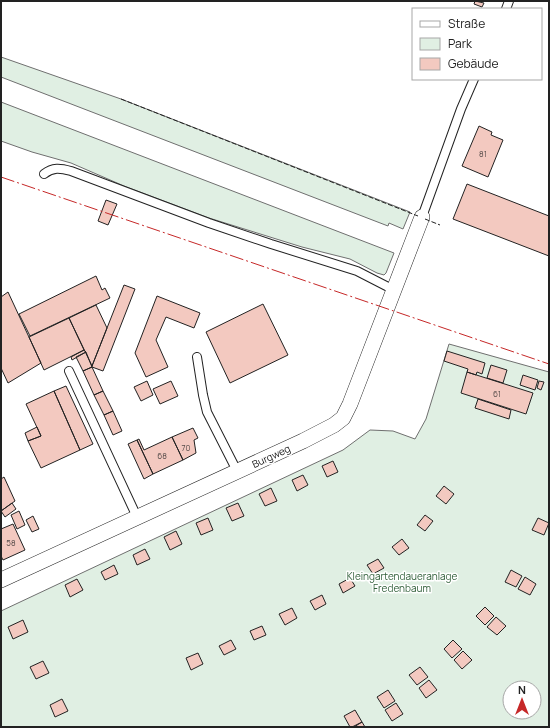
<svg xmlns="http://www.w3.org/2000/svg" width="550" height="728" viewBox="0 0 550 728" font-family="Manrope,sans-serif">
  <style>
    .green { fill: #e0efe3; stroke: #6f6f6f; fill-rule: evenodd }
    .building { fill: #f3c9c0; stroke: #222 }
    .lines { fill: none; stroke-linecap: round; stroke-linejoin: round }
    .lane-casing { stroke: #222; stroke-width: 10 }
    .street-casing { stroke: #222; stroke-width: 16 }
    .lane { stroke: #fff; stroke-width: 8 }
    .street { stroke: #fff; stroke-width: 15 }
    .fence { stroke: #222; stroke-width: 1; stroke-dasharray: 5 2; stroke-linecap: butt }
    .power { stroke: #c62828; stroke-width: 1; stroke-dasharray: 14 3 2 3; stroke-linecap: butt }
    .labels { text-anchor: middle; dominant-baseline: central; stroke-width: 3; stroke-linejoin: round; paint-order: stroke }
    .number-label { font-size: 8px; fill: #564c4a }
    .street-label { font-size: 10px; fill: #222; stroke: #fff }
    .park-label { font-size: 10px; fill: #2f5e38; stroke: #fff }
  </style>
  <rect width="100%" height="100%" fill="#fff"/>
  <path class="green" d="M 1,57 L 121,99 L 410,212 L 403,229 L 389,223 L 388,226 L 1,77 Z
    M 1,102 L 394,253 L 386,273 L 384,275 L 377,273 L 350,259 L 302,247 L 209,218 L 124,186 L 71,163 L 32,152 L 1,141 Z
    M 449,344 L 549,372 L 549,727 L 1,727 L 1,611 L 343,450 L 370,430 L 393,431 L 415,439 L 426,419 ZM 510,688 L 534,688 L 534,712 L 510,712 Z"/>
  <path class="building" d="M 475,1 L 484,3 L 482,7 L 474,4 Z
    M 479,126 L 492,132 L 491,135 L 503,140 L 488,177 L 462,166 Z
    M 467,184 L 549,216 L 549,256 L 453,219 Z
    M 106,200 L 117,204 L 108,225 L 98,221 Z
    M 96,276 L 102,290 L 105,288 L 110,298 L 30,336 L 19,314 Z
    M 124,285 L 135,289 L 103,371 L 92,367 L 92,366 Z
    M 8,292 L 41,363 L 8,383 L 1,368 L 1,297 Z
    M 157,296 L 200,313 L 194,328 L 166,317 L 156,340 L 168,367 L 146,377 L 135,353 Z
    M 263,304 L 288,355 L 230,383 L 206,332 Z
    M 96,305 L 107,328 L 92,366 L 69,318 Z
    M 69,318 L 84,350 L 44,370 L 29,337 Z
    M 84,350 L 86,352 L 72,360 L 71,357 Z
    M 447,351 L 485,363 L 482,374 L 477,372 L 476,375 L 467,372 L 468,369 L 444,361 Z
    M 86,352 L 92,367 L 83,371 L 76,357 Z
    M 491,365 L 507,370 L 503,383 L 487,378 Z
    M 92,367 L 103,391 L 94,395 L 83,371 Z
    M 467,372 L 533,393 L 526,414 L 461,393 Z
    M 523,375 L 538,380 L 535,390 L 520,385 Z
    M 147,381 L 153,395 L 141,401 L 134,387 Z
    M 171,381 L 178,396 L 160,404 L 153,389 Z
    M 539,381 L 544,382 L 541,390 L 537,388 Z
    M 66,386 L 93,444 L 80,450 L 54,391 Z
    M 54,391 L 80,450 L 41,468 L 28,441 L 41,436 L 26,404 Z
    M 103,391 L 113,411 L 104,415 L 94,395 Z
    M 478,399 L 511,410 L 509,419 L 475,408 Z
    M 113,411 L 122,431 L 113,435 L 104,415 Z
    M 37,427 L 41,436 L 28,441 L 25,433 Z
    M 193,428 L 198,438 L 194,440 L 196,453 L 183,460 L 172,437 Z
    M 172,437 L 183,460 L 153,474 L 137,440 L 139,439 L 144,450 Z
    M 137,440 L 153,474 L 144,479 L 128,444 Z
    M 333,461 L 338,472 L 327,477 L 322,466 Z
    M 303,475 L 308,485 L 297,491 L 292,480 Z
    M 4,477 L 15,501 L 1,511 L 1,479 Z
    M 444,486 L 454,494 L 446,504 L 436,496 Z
    M 271,488 L 277,501 L 265,506 L 259,494 Z
    M 12,503 L 16,509 L 5,517 L 1,511 Z
    M 238,503 L 244,516 L 232,521 L 226,508 Z
    M 19,511 L 25,525 L 17,529 L 11,515 Z
    M 425,515 L 433,521 L 425,531 L 417,525 Z
    M 33,516 L 39,529 L 32,532 L 26,520 Z
    M 208,518 L 213,530 L 201,535 L 196,523 Z
    M 538,518 L 549,523 L 544,535 L 532,530 Z
    M 13,524 L 25,550 L 3,560 L 1,556 L 1,529 Z
    M 176,531 L 182,544 L 170,550 L 164,537 Z
    M 402,539 L 409,548 L 399,555 L 392,547 Z
    M 145,549 L 150,559 L 137,565 L 133,555 Z
    M 378,559 L 384,568 L 373,574 L 367,565 Z
    M 114,565 L 118,574 L 105,580 L 101,572 Z
    M 511,570 L 522,576 L 516,587 L 505,582 Z
    M 525,577 L 536,584 L 530,595 L 518,589 Z
    M 350,578 L 355,586 L 343,593 L 339,584 Z
    M 77,579 L 83,590 L 70,597 L 65,585 Z
    M 322,595 L 326,604 L 315,610 L 310,601 Z
    M 485,607 L 494,616 L 485,625 L 476,616 Z
    M 292,608 L 297,618 L 285,625 L 279,614 Z
    M 496,617 L 506,626 L 497,635 L 487,627 Z
    M 23,620 L 28,632 L 13,639 L 8,627 Z
    M 262,626 L 266,635 L 254,640 L 250,631 Z
    M 231,640 L 236,649 L 224,655 L 219,646 Z
    M 453,640 L 462,649 L 452,658 L 444,649 Z
    M 463,651 L 472,660 L 462,669 L 454,660 Z
    M 198,653 L 203,664 L 191,670 L 186,658 Z
    M 43,661 L 49,673 L 36,679 L 30,667 Z
    M 420,667 L 428,677 L 417,685 L 409,675 Z
    M 429,680 L 437,690 L 426,698 L 419,688 Z
    M 388,690 L 395,701 L 384,708 L 377,697 Z
    M 62,699 L 68,711 L 55,717 L 50,705 Z
    M 396,703 L 403,714 L 392,721 L 385,710 Z
    M 355,710 L 362,722 L 352,727 L 350,727 L 344,716 Z
    M 362,722 L 365,727 L 354,727 Z"/>
  <g class="lines">
    <g class="lane-casing">
      <path id="lane" d="M 506,9 L 509,1
        M 44,174 C 53,167 60,168 71,171 L 209,223 L 271,244 L 357,271 L 394,290
        M 422,217 L 461,109 L 474,79
        M 197,357 L 203,395 L 207,412 L 237,471
        M 69,371 L 137,517"/>
    </g>
    <g class="street-casing">
      <path id="street" d="M 1,580 L 303,441 L 334,425 L 343,418 L 350,404 L 422,217"/>
    </g>
    <use href="#lane" class="lane"/>
    <use href="#street" class="street"/>
    <path class="fence" d="M 121,99 L 418,216
      M 425,219 L 440,225"/>
    <path class="power" d="M 1,177 L 549,364"/>
  </g>
  <g class="labels">
    <g class="number-label">
      <text x="483" y="153">81</text>
      <text x="497" y="393">61</text>
      <text x="186" y="447">70</text>
      <text x="162" y="455">68</text>
      <text x="11" y="542">58</text>
    </g>
    <g class="street-label">
      <text transform="translate(271 456) rotate(-25)">Burgweg</text>
    </g>
    <g class="park-label">
      <text x="402" y="576">Kleingartendaueranlage<tspan x="402" dy="12">Fredenbaum</tspan></text>
    </g>
  </g>
  <rect width="550" height="728" fill="none" stroke="#222222" stroke-width="4"/>
  <rect x="412" y="8" width="130" height="72" fill="#ffffff" stroke="#a7a7a7"/>
  <rect x="420" y="21" width="20" height="6" fill="#ffffff" stroke="#a7a7a7"/>
  <text x="448" y="28" font-size="12" fill="#222222">Straße</text>
  <rect x="420" y="38" width="20" height="12" fill="#e0efe3" stroke="#a7a7a7"/>
  <text x="448" y="48" font-size="12" fill="#222222">Park</text>
  <rect x="420" y="58" width="20" height="12" fill="#f3c9c0" stroke="#a7a7a7"/>
  <text x="448" y="68" font-size="12" fill="#222222">Gebäude</text>
  <g transform="translate(522 700)"><circle r="19" fill="#ffffff" stroke="#a7a7a7"/>
  <path d="M0-3L7 15L0 10L-7 15Z" fill="#c62828"/>
  <text y="-6" font-size="11" font-weight="bold" text-anchor="middle" fill="#222222">N</text>
  </g>
</svg>
